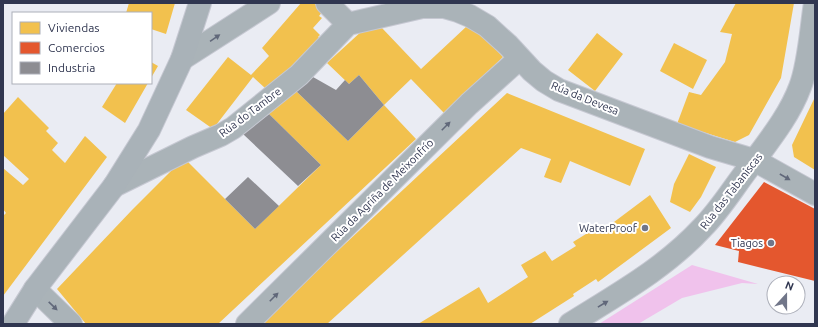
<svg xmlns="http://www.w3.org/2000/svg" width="818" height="327" viewBox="0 0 818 327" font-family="Ubuntu,sans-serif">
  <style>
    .green { fill: #f0c2ec }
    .homes { fill: #f2c14e }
    .shops { fill: #e4572e }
    .industry { fill: #8d8d92 }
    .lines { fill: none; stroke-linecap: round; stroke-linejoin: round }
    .minor-casing { stroke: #c6c8d2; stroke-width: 24 }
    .secondary-casing { stroke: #c6c8d2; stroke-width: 24 }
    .minor { stroke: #aab3b8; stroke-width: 22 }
    .secondary { stroke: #a9b2b8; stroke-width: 22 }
    .oneway { fill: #61687a }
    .poi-dot { fill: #717689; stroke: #fff; stroke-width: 1.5 }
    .labels { text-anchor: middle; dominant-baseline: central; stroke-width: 4; stroke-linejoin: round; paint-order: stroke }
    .street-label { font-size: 11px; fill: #303650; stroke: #fff }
    .poi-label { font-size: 11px; fill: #303650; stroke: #fff; text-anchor: end }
  </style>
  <rect width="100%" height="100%" fill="#eaecf3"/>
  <path class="green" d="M 692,265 L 758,284 L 742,283 L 682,298 L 638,324 L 599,324 Z"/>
  <path class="homes" d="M 129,3 L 175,3 L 166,34 L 151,29 L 151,13 L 126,13 Z
    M 301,3 L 314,3 L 323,11 L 319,16 L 322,18 L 313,28 L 320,35 L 318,37 L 322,40 L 288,74 L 265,88 L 253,77 L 213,129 L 186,110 L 228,57 L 251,75 L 269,56 L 262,48 Z
    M 736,3 L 794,3 L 781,78 L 749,135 L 735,142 L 677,124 L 689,92 L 701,95 L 725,62 L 732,34 L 720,32 Z
    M 467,26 L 481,34 L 503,57 L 444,113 L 411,79 L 384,105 L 359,75 L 349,84 L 327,63 L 363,30 L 382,28 L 421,69 Z
    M 597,33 L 623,54 L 595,91 L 568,70 Z
    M 674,43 L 707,60 L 693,89 L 660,71 Z
    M 151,62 L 158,66 L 151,78 Z
    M 117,83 L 148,83 L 125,123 L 102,107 Z
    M 296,91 L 348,141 L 384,105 L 416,139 L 218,324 L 86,324 L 57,289 L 132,210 L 184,158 L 255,229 L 321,165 L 269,114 Z
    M 507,93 L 645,149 L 630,186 L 570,161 L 561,183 L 544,177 L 551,159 L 521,148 L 327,324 L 259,324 Z
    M 18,97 L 49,128 L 46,131 L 58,143 L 52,150 L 65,163 L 85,136 L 107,157 L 3,296 L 3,216 L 6,213 L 3,209 L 3,168 L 23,185 L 29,179 L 3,155 L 3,114 Z
    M 815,97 L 815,170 L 794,157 L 792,145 Z
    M 689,154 L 716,167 L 701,197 L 690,212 L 670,202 L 674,184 Z
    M 650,195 L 671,228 L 598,282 L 596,279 L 573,294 L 574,296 L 530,324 L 418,324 L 479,287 L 488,303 L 528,277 L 521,265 L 545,251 L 552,261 L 576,246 L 573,242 L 599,226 L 602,231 Z"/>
  <path class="shops" d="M 764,182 L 815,209 L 815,281 L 738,262 L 739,251 L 715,245 Z"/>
  <path class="industry" d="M 359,75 L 384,105 L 348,141 L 296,91 L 313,77 L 336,90 L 345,80 L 349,84 Z
    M 269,114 L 321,165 L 298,186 L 243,134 Z
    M 248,177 L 279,206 L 255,229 L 225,199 Z"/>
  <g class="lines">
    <g class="minor-casing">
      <path id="minor" d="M 327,3 L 348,24
        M 348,24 L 422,7 L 444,7 L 458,11 L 470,16 L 487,26 L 508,45 L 532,71 L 544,81 L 559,90 L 710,147 L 754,160 L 815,194
        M 182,59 L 269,3
        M 114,186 L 193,147 L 221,135 L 233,128 L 299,75 L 348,24
        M 35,289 L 71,324
        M 247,324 L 469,104 L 520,58
        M 570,324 C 616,295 664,269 702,228 C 722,208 736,183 754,161 C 771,138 790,114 800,87 C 809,64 811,28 815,3"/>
    </g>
    <g class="secondary-casing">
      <path id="secondary" d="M 13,324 L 35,289 L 114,186 L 149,130 L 182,59 L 200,3"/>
    </g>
    <use href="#minor" class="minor"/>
    <use href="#secondary" class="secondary"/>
  </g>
  <defs><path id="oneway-solid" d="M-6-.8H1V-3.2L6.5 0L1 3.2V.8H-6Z"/></defs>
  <g class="oneway">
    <use href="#oneway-solid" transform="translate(215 38) rotate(-34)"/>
    <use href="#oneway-solid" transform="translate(446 126) rotate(-45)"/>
    <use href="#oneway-solid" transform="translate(785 177) rotate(30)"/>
    <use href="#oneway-solid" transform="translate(274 297) rotate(-45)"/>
    <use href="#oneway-solid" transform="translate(603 304) rotate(-31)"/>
    <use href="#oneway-solid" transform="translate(53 306) rotate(44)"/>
  </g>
  <g class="poi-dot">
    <circle cx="645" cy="228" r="4"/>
    <circle cx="771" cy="243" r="4"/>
  </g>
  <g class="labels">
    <g class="street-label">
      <text transform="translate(585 98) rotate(22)">Rúa da Devesa</text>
      <text transform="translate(250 112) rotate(-37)">Rúa do Tambre</text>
      <text transform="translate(382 190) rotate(-45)">Rúa da Agriña de Meixonfrío</text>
      <text transform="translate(731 191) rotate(-52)">Rúa das Tabaniscas</text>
    </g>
    <g class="poi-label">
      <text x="637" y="228">WaterProof</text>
      <text x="763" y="243">Tiagos</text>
    </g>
  </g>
  <rect width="818" height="327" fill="none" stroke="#303650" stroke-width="8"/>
  <rect x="12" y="12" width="140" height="72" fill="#ffffff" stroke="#acafb9"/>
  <rect x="20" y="22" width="20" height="12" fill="#f2c14e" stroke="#acafb9"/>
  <text x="48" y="32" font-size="12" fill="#303650">Viviendas</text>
  <rect x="20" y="42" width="20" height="12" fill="#e4572e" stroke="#acafb9"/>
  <text x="48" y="52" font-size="12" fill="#303650">Comercios</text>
  <rect x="20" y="62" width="20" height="12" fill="#8d8d92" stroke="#acafb9"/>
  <text x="48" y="72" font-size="12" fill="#303650">Industria</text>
  <g transform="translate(786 295) rotate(21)"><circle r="19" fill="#ffffff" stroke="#acafb9"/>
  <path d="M0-3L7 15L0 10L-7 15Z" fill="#717689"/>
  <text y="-6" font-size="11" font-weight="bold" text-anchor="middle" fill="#303650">N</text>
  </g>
</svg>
